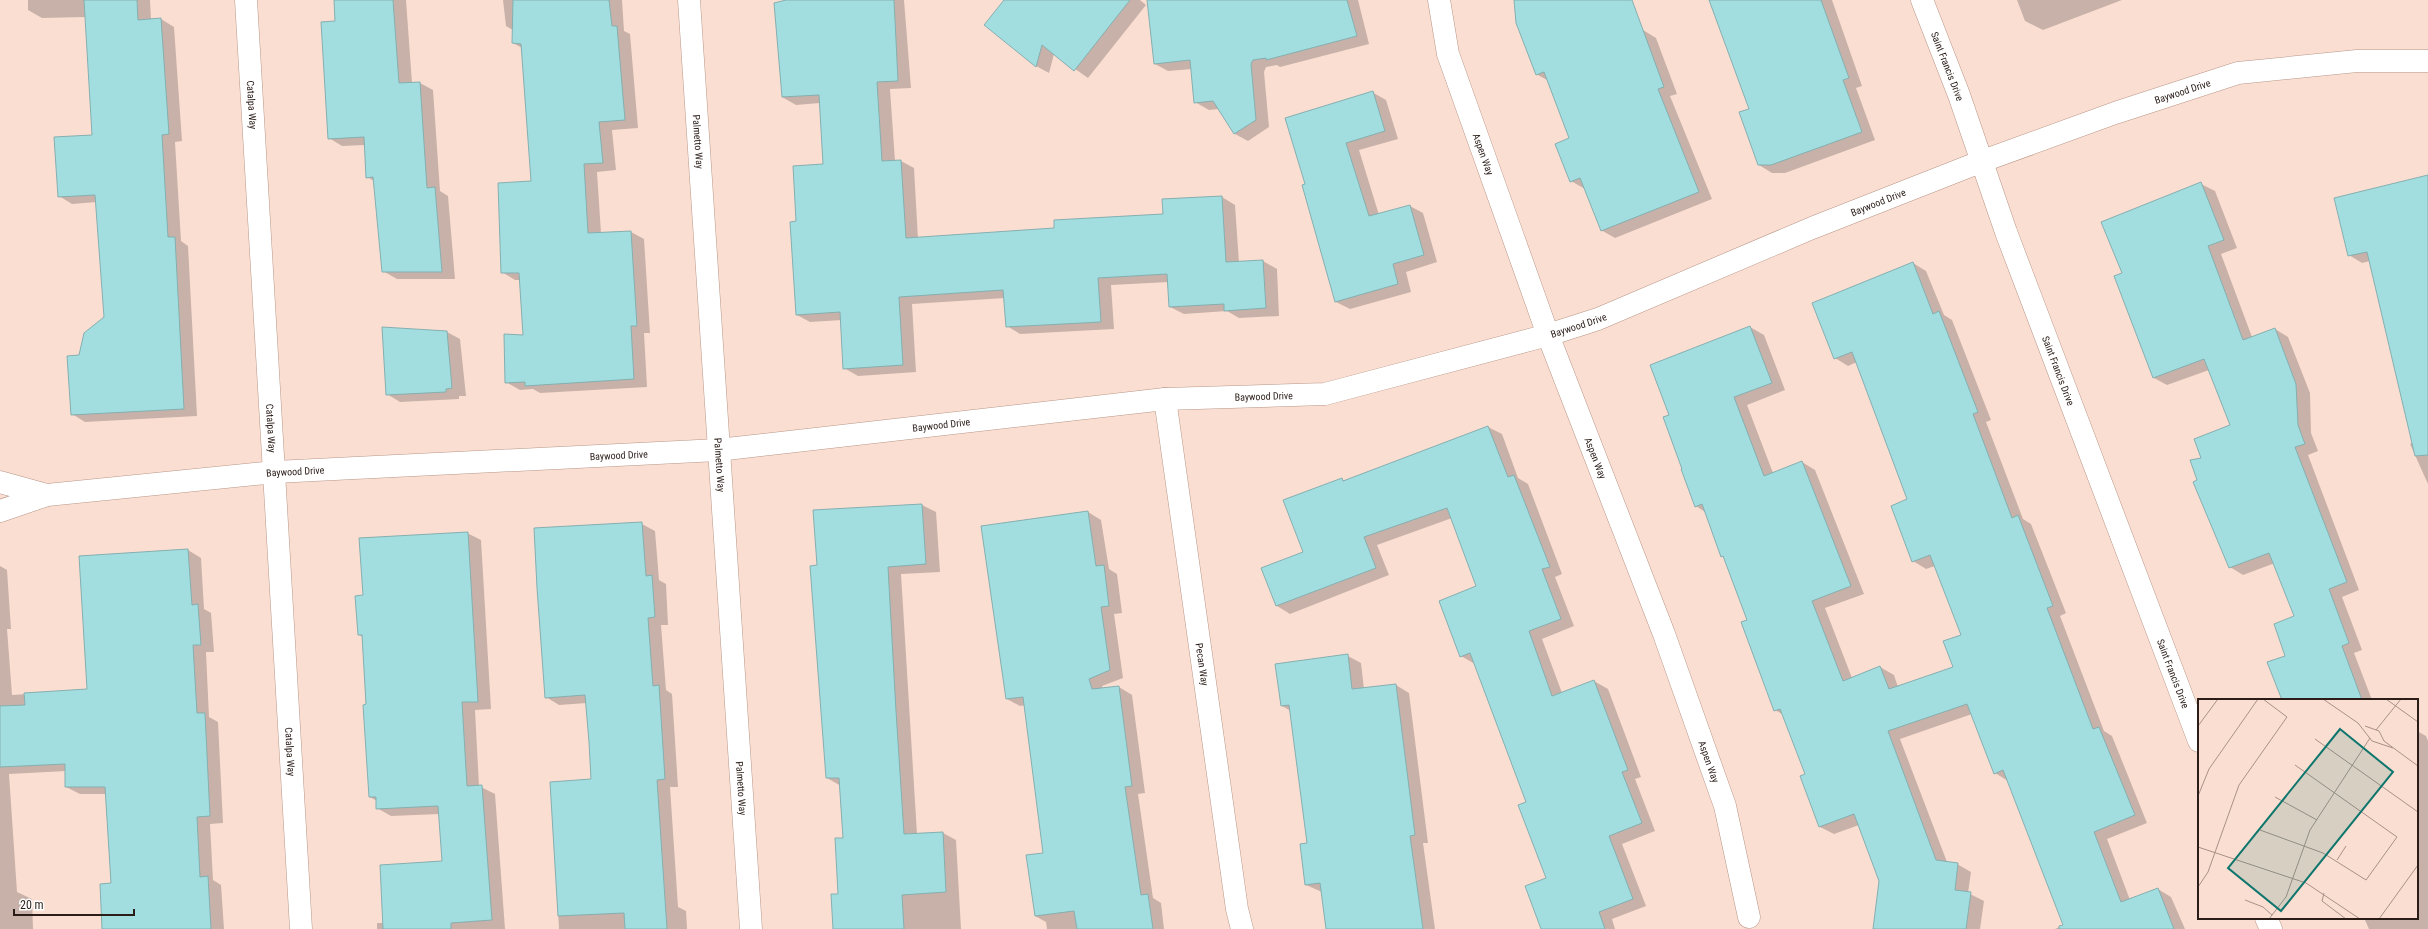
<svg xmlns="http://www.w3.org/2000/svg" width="2428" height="929" viewBox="0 0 2428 929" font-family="'Roboto Condensed',sans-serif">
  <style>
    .shadow { fill: #0003 }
    .building { fill: #a2dee0; stroke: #85afb0 }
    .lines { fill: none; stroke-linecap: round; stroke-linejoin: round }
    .minor-casing { stroke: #b89788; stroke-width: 23 }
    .minor { stroke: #fff; stroke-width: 22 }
    .labels { text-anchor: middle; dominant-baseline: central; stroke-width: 3; stroke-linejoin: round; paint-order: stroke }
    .street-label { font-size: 10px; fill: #2a1d18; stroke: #fff }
    .inset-road { fill: none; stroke: #a79188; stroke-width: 1 }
    .view { fill: #0f766e; fill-opacity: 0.15; stroke: #0f766e; stroke-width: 2 }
    .inset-edge { fill: none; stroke: #2a1d18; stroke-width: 2 }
  </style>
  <rect width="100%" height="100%" fill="#fbded2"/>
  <path class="shadow" d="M 28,0 L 150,0 L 151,20 L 161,19 L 174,27 L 182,141 L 175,142 L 181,241 L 188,246 L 197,416 L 85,422 L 72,414 L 80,356 L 105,318 L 97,202 L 72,204 L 59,196 L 94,136 L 86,17 L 42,18 L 28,10 Z
    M 335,0 L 406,0 L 412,83 L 420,83 L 433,90 L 440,191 L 448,196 L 455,279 L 397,279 L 383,271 L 374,181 L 367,177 L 365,145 L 342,146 L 329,138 L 336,22 Z
    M 503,0 L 622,0 L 624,31 L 630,34 L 638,128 L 612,130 L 616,170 L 597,172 L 601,233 L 631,232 L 644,239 L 650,333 L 644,333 L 647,387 L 540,393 L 533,389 L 520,390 L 506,382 L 524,336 L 521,280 L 515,280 L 502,272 L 532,182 L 522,48 L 513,43 L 513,30 L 506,26 Z
    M 787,0 L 904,0 L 911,88 L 890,89 L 895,161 L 901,161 L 914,168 L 918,239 L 1055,229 L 1164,215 L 1222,197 L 1235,205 L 1239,263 L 1263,261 L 1277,269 L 1279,316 L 1239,318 L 1227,311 L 1184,314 L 1170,307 L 1169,282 L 1111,285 L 1114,329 L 1020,334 L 1007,326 L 1005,298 L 912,304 L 916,372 L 858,376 L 844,368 L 842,320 L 810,322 L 797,315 L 797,222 L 824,165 L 820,103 L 796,105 L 782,97 Z
    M 1005,0 L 1140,0 L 1146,5 L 1088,78 L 1054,54 L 1049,73 L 1036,66 L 986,25 Z
    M 1148,0 L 1358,0 L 1369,44 L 1280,67 L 1277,65 L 1266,67 L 1264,72 L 1269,127 L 1248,141 L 1235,134 L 1219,109 L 1209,110 L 1195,102 L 1192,69 L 1168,71 L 1155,64 Z
    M 1514,0 L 1622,0 L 1643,30 L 1656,38 L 1677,94 L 1670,96 L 1712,199 L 1615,238 L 1601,230 L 1585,189 L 1571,181 L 1570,139 L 1549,81 L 1536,74 Z
    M 1710,0 L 1832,0 L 1862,86 L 1856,88 L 1875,140 L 1785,173 L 1772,173 L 1759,165 L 1750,109 Z
    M 2017,0 L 2122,0 L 2043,30 L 2025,21 Z
    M 1372,92 L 1386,100 L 1398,139 L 1359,150 L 1379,215 L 1410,206 L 1423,213 L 1437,262 L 1406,272 L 1411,292 L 1350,309 L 1336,302 L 1307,185 Z
    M 2428,176 L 2428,484 L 2410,444 L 2413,442 L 2370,261 L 2362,263 L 2349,255 Z
    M 2201,184 L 2215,191 L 2237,248 L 2221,254 L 2252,337 L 2275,329 L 2288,337 L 2310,393 L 2311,433 L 2318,451 L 2308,455 L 2359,590 L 2342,597 L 2362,650 L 2354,653 L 2372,700 L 2283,700 L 2287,656 L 2295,617 L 2275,563 L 2243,575 L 2230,567 L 2199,481 L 2203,458 L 2231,426 L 2209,370 L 2167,385 L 2154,378 L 2115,277 L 2123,274 Z
    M 1913,263 L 1926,271 L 1944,315 L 1952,320 L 1991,420 L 1986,422 L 2023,519 L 2031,524 L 2066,613 L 2060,616 L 2104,731 L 2112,736 L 2147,823 L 2107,839 L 2130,900 L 2158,889 L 2171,897 L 2185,929 L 2055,929 L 2064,925 L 2008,781 L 1995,773 L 1972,714 L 1900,739 L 1947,862 L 1957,864 L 1971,872 L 1968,893 L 1984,901 L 1980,929 L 1874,929 L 1880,881 L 1859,825 L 1834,834 L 1820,827 L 1802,777 L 1806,775 L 1784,715 L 1775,710 L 1748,620 L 1725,558 L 1722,556 L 1705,512 L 1696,506 L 1670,415 L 1750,327 L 1764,335 L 1785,390 L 1747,405 L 1773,473 L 1802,462 L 1815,470 L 1864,594 L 1825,608 L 1852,678 L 1880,667 L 1894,675 L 1898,687 L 1954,668 L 1962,635 L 1935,566 L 1926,569 L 1913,561 L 1909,500 L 1857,362 L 1848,366 L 1835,358 Z
    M 447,332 L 460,339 L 466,396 L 459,396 L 459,399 L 400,402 L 387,394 Z
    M 1488,427 L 1502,434 L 1518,478 L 1528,484 L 1562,574 L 1555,577 L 1574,626 L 1542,639 L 1562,693 L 1594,681 L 1608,689 L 1641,777 L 1635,779 L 1655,831 L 1622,844 L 1646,906 L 1612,919 L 1615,929 L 1542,929 L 1547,879 L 1527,802 L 1475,664 L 1461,656 L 1477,587 L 1452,518 L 1377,545 L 1389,575 L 1290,614 L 1277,606 L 1341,479 L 1345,481 Z
    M 922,505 L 936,512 L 940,572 L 901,574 L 917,834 L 943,833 L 956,840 L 961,929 L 834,929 L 844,839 L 841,786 L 827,778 L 811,567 L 818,566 L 814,511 Z
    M 1088,512 L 1101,520 L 1109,569 L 1117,574 L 1122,613 L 1114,614 L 1123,678 L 1102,686 L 1103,689 L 1119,687 L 1132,695 L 1145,793 L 1138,794 L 1153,898 L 1161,903 L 1164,929 L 1047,929 L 1046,922 L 1035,916 L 1044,854 L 1026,705 L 1020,706 L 1007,699 Z
    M 642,524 L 655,531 L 659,580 L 666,584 L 668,625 L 661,625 L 666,690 L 672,694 L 678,787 L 670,787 L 678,907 L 686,911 L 687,929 L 559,929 L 551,783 L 592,780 L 587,703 L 559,705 L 546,697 Z
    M 467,533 L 481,540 L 491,709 L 475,710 L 479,786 L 495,794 L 505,929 L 377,929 L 377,923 L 384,923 L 443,862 L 440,814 L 391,816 L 377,808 L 377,801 L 370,797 L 363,637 L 359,635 L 364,596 Z
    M 188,550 L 201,558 L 204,609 L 211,613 L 214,652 L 206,652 L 209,717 L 218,722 L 223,823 L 210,824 L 213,880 L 221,885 L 224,929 L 103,929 L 112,884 L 106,794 L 80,794 L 66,787 L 66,771 L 9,774 L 17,892 L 32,899 L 33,929 L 0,929 L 0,566 L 7,570 L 11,629 L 7,629 L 12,695 L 88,690 Z
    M 1348,656 L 1361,663 L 1364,689 L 1396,685 L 1409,693 L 1428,843 L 1423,843 L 1435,929 L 1327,929 L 1322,892 L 1306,885 L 1308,844 L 1291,711 L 1282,706 Z
    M 2417,731 L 2426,736 L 2428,741 L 2428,929 L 2369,929 L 2364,918 L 2417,918 Z"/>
  <path class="building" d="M 84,0 L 137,0 L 138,20 L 161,18 L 169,134 L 162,135 L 168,237 L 175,237 L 184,409 L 71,415 L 67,356 L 79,355 L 84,333 L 104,317 L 95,195 L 58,197 L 54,137 L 92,135 Z
    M 334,0 L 393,0 L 399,83 L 420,82 L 427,188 L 435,187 L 442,272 L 382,272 L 373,177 L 366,178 L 364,137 L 328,139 L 321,22 L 335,21 Z
    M 513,0 L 609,0 L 612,26 L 617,26 L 625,120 L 599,122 L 603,163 L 584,164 L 588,233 L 631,231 L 637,326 L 631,326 L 634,379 L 525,386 L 525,382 L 505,383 L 504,334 L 523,335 L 519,273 L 501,273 L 498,183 L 531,181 L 521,44 L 512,43 Z
    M 786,0 L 894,0 L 898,81 L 877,82 L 882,161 L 901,160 L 906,238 L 1054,228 L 1054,220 L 1163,214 L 1162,199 L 1222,196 L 1226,262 L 1263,260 L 1266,308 L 1224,311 L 1224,304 L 1169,307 L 1167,274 L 1098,278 L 1101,322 L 1006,327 L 1003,290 L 899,297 L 903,365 L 843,369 L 840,312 L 796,315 L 790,222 L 796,221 L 793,166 L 823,164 L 819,95 L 782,97 L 774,3 Z
    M 1004,0 L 1130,0 L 1074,71 L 1042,45 L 1036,67 L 984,25 Z
    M 1147,0 L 1347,0 L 1357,36 L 1266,60 L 1266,58 L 1253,60 L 1251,64 L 1256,120 L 1234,134 L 1213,101 L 1194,103 L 1190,60 L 1154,64 Z
    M 1514,0 L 1632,0 L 1664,87 L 1658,89 L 1699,192 L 1601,231 L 1580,178 L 1570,182 L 1555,144 L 1569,138 L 1544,72 L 1536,75 L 1516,23 Z
    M 1709,0 L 1821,0 L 1849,78 L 1843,80 L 1862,132 L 1771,165 L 1758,165 L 1739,112 L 1749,109 Z
    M 1373,91 L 1385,131 L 1346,143 L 1369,216 L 1410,205 L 1424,255 L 1393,264 L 1398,284 L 1335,302 L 1302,185 L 1305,184 L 1285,118 Z
    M 2428,175 L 2428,455 L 2415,456 L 2367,252 L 2348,256 L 2334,198 Z
    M 2201,182 L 2224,240 L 2208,246 L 2243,340 L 2275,328 L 2296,384 L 2298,425 L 2305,444 L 2295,447 L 2347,582 L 2329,589 L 2349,643 L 2342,646 L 2362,700 L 2282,700 L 2267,662 L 2285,656 L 2274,624 L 2294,616 L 2269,553 L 2229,568 L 2193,482 L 2197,480 L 2190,460 L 2201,458 L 2194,439 L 2230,425 L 2204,359 L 2153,378 L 2114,276 L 2122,273 L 2101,222 Z
    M 1913,262 L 1933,314 L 1939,311 L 1978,412 L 1973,414 L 2012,518 L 2018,515 L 2053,606 L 2047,608 L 2093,729 L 2099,727 L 2135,815 L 2094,832 L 2121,902 L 2158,888 L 2174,929 L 2059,929 L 2059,926 L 2063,925 L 2003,770 L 1994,774 L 1967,704 L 1888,731 L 1936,860 L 1958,863 L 1955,890 L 1971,892 L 1966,929 L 1873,929 L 1879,881 L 1854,814 L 1819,827 L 1800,776 L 1805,774 L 1780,709 L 1774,711 L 1741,622 L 1747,620 L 1723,556 L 1721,557 L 1702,504 L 1695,507 L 1681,469 L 1682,469 L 1663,417 L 1669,415 L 1650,365 L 1750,326 L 1772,383 L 1734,397 L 1764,476 L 1802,461 L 1851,586 L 1812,601 L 1843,681 L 1880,666 L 1889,689 L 1953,667 L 1943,641 L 1961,635 L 1930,555 L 1912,562 L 1891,506 L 1907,499 L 1852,352 L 1834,359 L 1812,303 Z
    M 382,327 L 447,331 L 452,388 L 446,389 L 446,392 L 386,395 Z
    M 1488,426 L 1508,477 L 1514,475 L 1550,567 L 1542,569 L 1561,619 L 1529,631 L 1552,696 L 1594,680 L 1628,770 L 1622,772 L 1642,823 L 1609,836 L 1633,899 L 1599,912 L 1605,929 L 1541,929 L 1525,886 L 1546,878 L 1518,805 L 1526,802 L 1470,653 L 1460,657 L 1439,601 L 1476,586 L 1447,508 L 1364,537 L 1376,568 L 1276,606 L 1261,568 L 1303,552 L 1283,500 L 1342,478 L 1343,481 Z
    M 922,504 L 926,564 L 888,567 L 896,711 L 904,834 L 943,832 L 946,892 L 902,895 L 904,929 L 833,929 L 831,894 L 838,894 L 835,838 L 843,838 L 839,778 L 826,778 L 810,566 L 817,565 L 813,510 Z
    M 1088,511 L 1096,566 L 1104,565 L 1109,606 L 1101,607 L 1110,670 L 1089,679 L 1092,689 L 1119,686 L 1132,786 L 1125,787 L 1141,895 L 1148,894 L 1153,929 L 1077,929 L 1074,911 L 1035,916 L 1026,855 L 1043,853 L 1023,697 L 1006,699 L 981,526 Z
    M 642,522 L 646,576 L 652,575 L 655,617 L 648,618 L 653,686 L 659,685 L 665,779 L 657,780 L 667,929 L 625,929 L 624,913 L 558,916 L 550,782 L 591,779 L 589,742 L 585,695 L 545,698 L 537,588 L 534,528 Z
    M 468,532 L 478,702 L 462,702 L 467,786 L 482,785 L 492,920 L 451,923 L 451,929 L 383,929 L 380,865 L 442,861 L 438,806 L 376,809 L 376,797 L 369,797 L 363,705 L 366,704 L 362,635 L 358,635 L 355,596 L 363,595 L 359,538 Z
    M 188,549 L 192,605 L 198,604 L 201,645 L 193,645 L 197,713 L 205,713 L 210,816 L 197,817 L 200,877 L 208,876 L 211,929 L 102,929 L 100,884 L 111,883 L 105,787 L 65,787 L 65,764 L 0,767 L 0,706 L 25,705 L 24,693 L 87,689 L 79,556 Z
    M 1348,654 L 1352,689 L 1396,684 L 1415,835 L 1410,836 L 1423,929 L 1326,929 L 1320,883 L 1305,885 L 1300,844 L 1307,843 L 1289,705 L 1281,706 L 1275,664 Z"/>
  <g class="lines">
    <g class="minor-casing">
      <g id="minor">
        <path id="s1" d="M 246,0 L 301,929"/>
        <path id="s2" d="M 689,0 L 751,929"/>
        <path id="s3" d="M 1439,0 L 1448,54 L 1548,335 L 1664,634 L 1725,806 L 1749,917"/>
        <path id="s4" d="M 1922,0 L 1959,95 L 2006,232 L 2199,741"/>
        <path id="s5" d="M 1165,399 L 1237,909 L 1242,929"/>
        <path d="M 0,482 L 47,495"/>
        <path id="s6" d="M 0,511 L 47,495 L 275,472 L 718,450 L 1165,399 L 1325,394 L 1548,335 L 1598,319 L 1812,228 L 1980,162 L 2115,113 L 2238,73 L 2357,61 L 2428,61"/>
        <path d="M 2266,918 L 2271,929"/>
      </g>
    </g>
    <use href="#minor" class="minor"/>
  </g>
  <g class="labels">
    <g class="street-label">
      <text stroke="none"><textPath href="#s4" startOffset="71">Saint Francis Drive</textPath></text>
      <text stroke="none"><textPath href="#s6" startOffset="2243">Baywood Drive</textPath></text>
      <text stroke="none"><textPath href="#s1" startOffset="105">Catalpa Way</textPath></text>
      <text stroke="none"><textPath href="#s2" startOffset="142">Palmetto Way</textPath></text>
      <text stroke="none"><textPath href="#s3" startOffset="161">Aspen Way</textPath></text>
      <text stroke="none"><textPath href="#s6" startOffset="1919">Baywood Drive</textPath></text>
      <text stroke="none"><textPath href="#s6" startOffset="1595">Baywood Drive</textPath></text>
      <text stroke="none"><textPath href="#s4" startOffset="395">Saint Francis Drive</textPath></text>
      <text stroke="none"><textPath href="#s6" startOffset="1271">Baywood Drive</textPath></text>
      <text stroke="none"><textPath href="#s6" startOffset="947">Baywood Drive</textPath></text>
      <text stroke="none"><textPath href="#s1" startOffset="429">Catalpa Way</textPath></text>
      <text stroke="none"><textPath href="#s6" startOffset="623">Baywood Drive</textPath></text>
      <text stroke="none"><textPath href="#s3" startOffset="485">Aspen Way</textPath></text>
      <text stroke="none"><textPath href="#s2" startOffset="466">Palmetto Way</textPath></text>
      <text stroke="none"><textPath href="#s6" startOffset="299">Baywood Drive</textPath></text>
      <text stroke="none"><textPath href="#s5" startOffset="268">Pecan Way</textPath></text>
      <text stroke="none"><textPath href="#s4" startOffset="719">Saint Francis Drive</textPath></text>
      <text stroke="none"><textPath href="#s1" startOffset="753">Catalpa Way</textPath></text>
      <text stroke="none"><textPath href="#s3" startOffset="809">Aspen Way</textPath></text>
      <text stroke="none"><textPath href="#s2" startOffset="790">Palmetto Way</textPath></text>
    </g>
  </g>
  <g transform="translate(2198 699)">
    <rect width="220" height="220" fill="#fbded2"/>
    <path class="inset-road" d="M 125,0 L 160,24 L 174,42 L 195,49M 188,0 L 220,23M 0,27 L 20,0M 167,27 L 181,32 L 186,42 L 220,67M 178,31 L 203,0M 117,40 L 220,113M 0,97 L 11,70 L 60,0M 77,98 L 119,121M 62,131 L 125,154 L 168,181 L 199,138 L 97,66M 0,148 L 108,184 L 162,220M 139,161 L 148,147M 0,188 L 10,173 L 41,86 L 89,18 L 65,0M 126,194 L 124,202 L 148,220M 47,201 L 65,208 L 74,216M 71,220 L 88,198 L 112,131 L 172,39M 181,220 L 220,166"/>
    <path class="view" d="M 142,30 L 195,73 L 83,212 L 30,169 Z"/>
    <rect width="220" height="220" class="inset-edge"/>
  </g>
  <path d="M14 909v6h120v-6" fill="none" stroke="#2a1d18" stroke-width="2"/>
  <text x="20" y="909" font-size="12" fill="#2a1d18" stroke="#ffffff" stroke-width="3" paint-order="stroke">20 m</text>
</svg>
